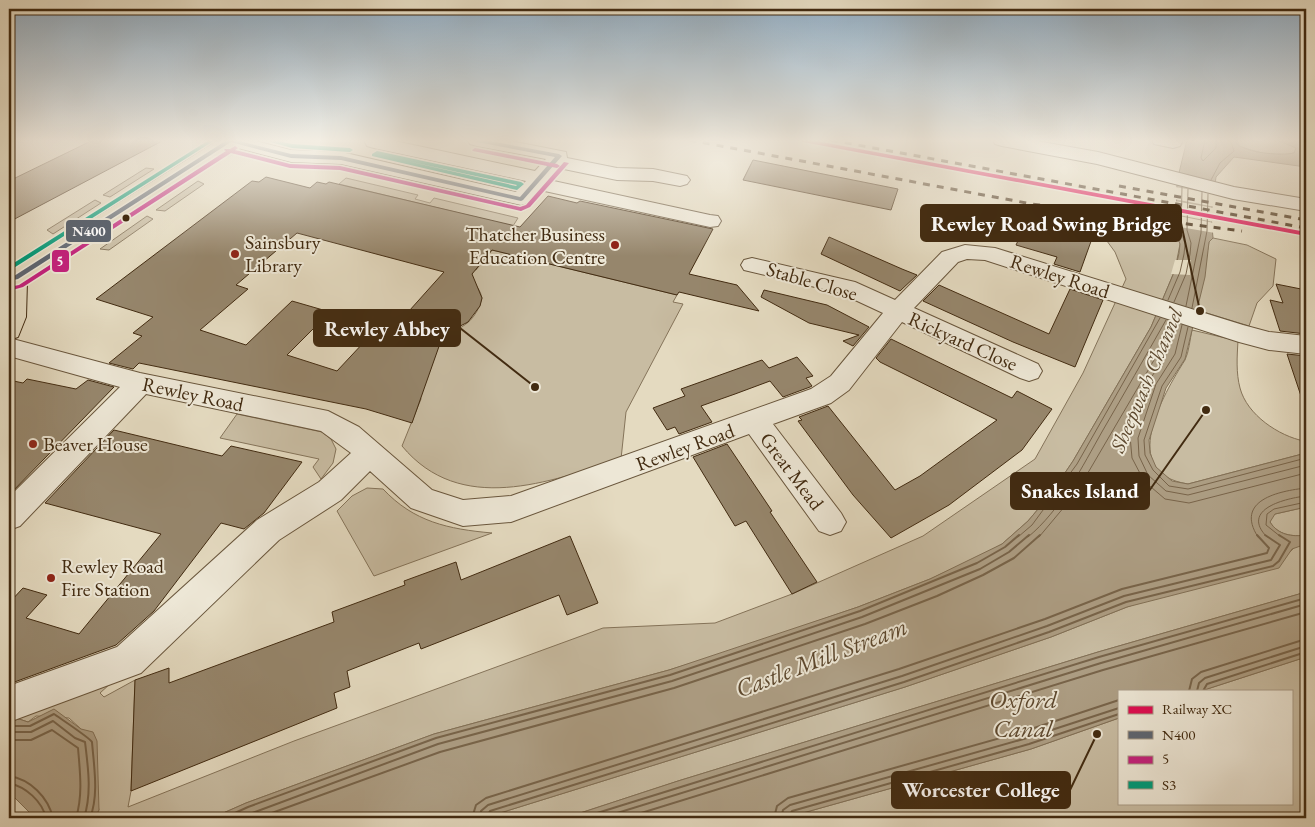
<svg xmlns="http://www.w3.org/2000/svg" width="1315" height="827" viewBox="0 0 1315 827" font-family="'EB Garamond',serif">
  <style>
    .green { fill: #c8bca2; stroke: #85745a }
    .water { fill: #ad9e84; stroke: #827056 }
    .pier { fill: #e4dac0 }
    .lines { fill: none; stroke-linecap: round; stroke-linejoin: round }
    .shore-far1 { stroke: #78644a; stroke-width: 1 }
    .shore { stroke: #78644a; stroke-width: 2 }
    .building { fill: #96866c; stroke: #422b11; fill-rule: evenodd }
    .minor-casing { stroke: #6a573d; stroke-width: 2 }
    .major-casing { stroke: #422b11; stroke-width: 2 }
    .minor { fill: #ede7d6; fill-rule: evenodd }
    .major { fill: #e4dac0; fill-rule: evenodd }
    .rail { stroke: #422b11; stroke-width: 3; stroke-dasharray: 7 7; stroke-linecap: butt }
    .bus-1-casing { stroke: #ede7d6; stroke-width: 3 }
    .bus-2-casing { stroke: #ede7d6; stroke-width: 3 }
    .bus-3-casing { stroke: #ede7d6; stroke-width: 3 }
    .bus-1 { fill: #5e6671; fill-rule: evenodd }
    .bus-2 { fill: #c4227d; fill-rule: evenodd }
    .bus-3 { fill: #009b79; fill-rule: evenodd }
    .rail-1-casing { stroke: #ede7d6; stroke-width: 3 }
    .rail-1 { fill: #df0d52; fill-rule: evenodd }
    .bus-dot { fill: #422b11; stroke: #ede7d6; stroke-width: 2 }
    .poi-dot { fill: #8f2418; stroke: #ede7d6; stroke-width: 2 }
    .labels { text-anchor: middle; dominant-baseline: central; stroke-width: 4; stroke-linejoin: round; paint-order: stroke }
    .poi-label { font-size: 20px; fill: #422b11; stroke: #ede7d6; text-anchor: start }
    .street-label { font-size: 20px; fill: #422b11; stroke: #ede7d6 }
    .water-label { font-size: 21px; font-style: italic; fill: #5d482e; stroke: #ede7d6 }
    .near-water-label { font-size: 25px; font-style: italic; fill: #5d482e; stroke: #ede7d6 }
    .leader { fill: none; stroke: #422b11; stroke-width: 2 }
    .callout-dot { fill: #422b11; stroke: #ede7d6; stroke-width: 2 }
    .callout { fill: #422b11; stroke: #422b11; stroke-width: 2 }
    .callout-label { font-size: 21px; text-anchor: middle; font-weight: bold; fill: #fff }
    .line-badge { stroke: #ede7d6; stroke-width: 2 }
    .badge-label { font-size: 14px; text-anchor: middle; font-weight: bold; fill: #fff }
  </style>
  <rect width="100%" height="100%" fill="#e4dac0"/>
  <filter id="stains"><feTurbulence type="fractalNoise" baseFrequency=".004" numOctaves="4"/><feColorMatrix values="0 0 0 0 .2 0 0 0 0 .09 0 0 0 0 .02 0 0 0 .5 -.17"/></filter>
  <radialGradient id="worn" r=".72"><stop offset=".6" stop-color="#630" stop-opacity="0"/><stop offset="1" stop-color="#630" stop-opacity=".3"/></radialGradient>
  <path class="green" d="M 1234,140 C 1249,140 1290,135 1297,151 C 1282,161 1254,151 1239,146 Z
    M 146,168 L 154,169 L 110,197 L 103,195 Z
    M 346,178 L 418,195 L 415,199 L 430,203 L 434,198 L 518,218 L 513,226 L 339,184 Z
    M 198,181 L 204,184 L 165,211 L 156,210 Z
    M 95,200 L 101,203 L 53,234 L 47,230 Z
    M 147,216 L 153,219 L 109,250 L 100,249 Z
    M 1096,226 L 1160,233 L 1160,229 L 1176,232 L 1180,244 L 1175,270 L 1151,327 L 1073,461 L 1050,495 L 1028,521 L 1002,544 L 974,559 L 930,579 L 858,607 L 725,653 L 669,670 L 434,734 L 246,803 L 212,818 L 94,818 L 99,810 L 81,729 L 69,718 L 36,716 L 28,722 L 19,719 L 9,721 L 9,715 L 25,712 L 131,665 L 100,693 L 104,697 L 135,680 L 131,791 L 128,807 L 294,741 L 603,628 L 715,623 L 792,594 L 923,536 L 1035,459 L 1083,373 L 1126,279 L 1115,252 Z
    M 1213,238 L 1247,245 L 1276,259 L 1273,286 L 1257,303 L 1249,326 L 1197,310 L 1209,242 Z
    M 492,250 L 677,295 L 673,302 L 683,304 L 626,412 L 621,459 C 549,482 460,516 402,446 L 421,399 L 402,336 C 435,335 472,338 482,298 C 479,284 468,279 463,267 L 476,270 Z
    M 1192,330 L 1238,341 C 1237,357 1236,373 1240,388 C 1247,415 1279,436 1304,441 L 1306,453 L 1188,484 C 1117,473 1163,395 1185,360 C 1189,352 1190,339 1192,330 Z
    M 237,414 L 322,432 L 331,439 L 336,449 L 333,463 L 321,479 L 313,467 L 319,459 L 220,438 Z
    M 367,488 L 383,489 C 414,522 448,529 492,533 L 374,576 L 337,511 L 352,496 Z
    M 1306,507 L 1306,535 C 1292,537 1278,535 1270,522 L 1272,516 L 1275,514 Z
    M 1306,544 L 1306,592 L 1098,652 L 678,781 L 565,818 L 484,818 L 905,687 L 1051,637 L 1127,607 L 1290,552 L 1296,546 Z
    M 1306,657 L 1306,818 L 785,818 L 1031,749 L 1119,718 L 1119,803 L 1291,803 L 1291,691 L 1201,691 Z"/>
  <path class="water" d="M 1187,140 L 1234,140 C 1239,153 1281,156 1294,153 L 1296,148 L 1277,140 L 1306,140 L 1306,167 L 1234,157 L 1216,177 L 1211,215 L 1213,238 L 1209,242 L 1205,277 L 1185,359 L 1166,388 L 1149,440 L 1150,453 L 1156,467 L 1172,481 L 1188,484 L 1306,453 L 1306,507 L 1275,514 L 1270,522 C 1278,535 1292,537 1306,535 L 1306,544 L 1292,549 L 1279,568 L 1127,607 L 1051,637 L 905,687 L 484,818 L 212,818 L 246,803 L 434,734 L 669,670 L 858,607 L 930,579 L 1002,544 L 1028,521 L 1050,495 L 1073,461 L 1151,327 L 1175,270 L 1179,253 L 1180,244 L 1176,232 L 1177,181 Z
    M 1306,592 L 1306,657 L 1201,691 L 1119,691 L 1119,718 L 1031,749 L 785,818 L 565,818 L 678,781 L 1098,652 Z
    M 54,709 L 81,729 L 93,732 L 97,741 L 99,810 L 94,818 L 35,818 L 9,792 L 9,721 L 19,719 L 28,722 Z"/>
  <path class="pier" d="M 1175,187 L 1216,194 L 1215,207 L 1174,199 Z
    M 1174,201 L 1214,208 L 1214,222 L 1174,214 Z
    M 1174,215 L 1214,223 L 1215,233 L 1174,226 Z
    M 1175,260 L 1191,260 L 1190,275 L 1171,274 Z"/>
  <g class="lines">
    <path class="shore-far1" d="M 1205,140 L 1201,158 L 1203,161 L 1216,148 L 1216,140
      M 1211,180 L 1220,163 L 1234,151 L 1230,140
      M 1168,300 L 1180,272 L 1184,254 L 1185,244 L 1181,231 L 1182,187
      M 1174,302 L 1186,274 L 1190,254 L 1191,243 L 1187,230 L 1188,189
      M 1186,306 L 1201,233 L 1202,192
      M 1192,308 L 1207,231 L 1208,194
      M 1182,325 L 1175,354 L 1156,384 L 1138,438 L 1139,456 L 1148,475 L 1166,491 L 1188,495 L 1306,465
      M 1188,327 L 1181,357 L 1162,386 L 1144,440 L 1145,455 L 1153,470 L 1169,486 L 1188,489 L 1306,458
      M 1018,537 L 1032,525 L 1077,464 L 1160,318
      M 1028,537 C 1061,510 1082,467 1103,430 C 1124,394 1145,357 1166,320
      M 1039,537 L 1065,506 L 1089,471 L 1167,338 L 1170,341 L 1168,351 L 1149,381 L 1130,436 L 1132,458 L 1144,481 L 1165,499 L 1189,503 L 1306,473
      M 1258,537 C 1234,500 1279,491 1306,488
      M 1267,537 C 1239,509 1287,498 1306,496
      M 1281,537 L 1266,525 L 1267,514 L 1274,509 L 1306,502"/>
    <path class="shore" d="M 1189,691 L 1192,679 L 1201,672 L 1306,639
      M 1197,691 L 1199,683 L 1205,678 L 1306,646
      M 1203,691 L 1207,684 L 1306,652
      M 9,726 L 30,726 L 54,714 C 61,719 90,738 92,742 C 94,767 99,795 90,818
      M 9,732 L 31,732 L 53,721 L 75,738 L 85,742 C 88,767 92,793 84,818
      M 9,740 L 31,740 L 52,730 L 78,748 C 80,772 83,795 76,818
      M 9,776 C 30,779 48,797 53,818
      M 9,783 C 26,787 42,801 46,818
      M 224,818 L 248,807 L 436,738 L 670,675 L 860,611 L 977,563 L 1005,547 L 1019,535
      M 239,818 L 438,744 L 672,681 L 862,617 L 980,569 L 1009,552 L 1029,535
      M 258,818 L 440,752 L 674,688 L 865,624 L 937,596 L 983,575 L 1014,558 L 1040,535
      M 472,818 L 476,805 L 486,798 L 899,669 L 1045,619 L 1122,589 L 1267,553 L 1269,548 L 1257,535
      M 480,818 L 481,811 L 488,805 L 902,676 L 1047,626 L 1124,596 L 1271,560 L 1280,545 L 1265,535
      M 486,818 L 490,811 L 904,682 L 1049,632 L 1126,602 L 1273,566 L 1279,561 L 1290,542 L 1279,535
      M 581,818 L 1099,657 L 1306,598
      M 601,818 L 1101,663 L 1306,604
      M 625,818 L 1103,670 L 1306,612
      M 774,818 L 777,806 L 788,798 L 1025,731 L 1119,700
      M 781,818 L 783,810 L 790,805 L 1027,738 L 1119,708
      M 788,818 L 792,811 L 1029,744 L 1119,714"/>
  </g>
  <path class="building" d="M 93,140 L 164,140 L 9,222 L 9,181 Z
    M 753,160 L 898,189 L 891,210 L 743,180 Z
    M 266,177 L 310,188 L 317,182 L 326,184 L 329,182 L 520,227 L 548,196 L 577,203 L 580,201 L 713,229 L 689,274 L 737,285 L 759,311 L 679,292 L 677,295 L 492,250 L 472,274 L 482,298 L 480,306 L 468,322 L 443,335 L 412,423 L 366,409 L 139,363 L 133,369 L 109,363 L 142,336 L 133,333 L 153,317 L 96,299 L 252,181 L 259,182 ZM 297,233 L 444,272 L 392,330 L 379,326 L 337,371 L 287,355 L 330,312 L 292,301 L 246,345 L 200,330 L 248,289 L 236,285 Z
    M 1025,226 L 1065,238 L 1070,226 L 1094,233 L 1080,272 L 1054,264 L 1057,257 L 1016,245 Z
    M 829,237 L 902,269 L 917,275 L 900,291 L 821,254 Z
    M 1276,284 L 1306,290 L 1306,334 L 1280,331 L 1270,300 L 1283,303 Z
    M 939,285 L 1049,334 L 1070,289 L 1103,300 L 1075,367 L 1013,342 L 923,301 Z
    M 764,290 L 827,305 L 869,327 L 853,346 L 843,341 L 859,335 L 809,323 L 761,297 Z
    M 891,339 L 1012,398 L 1017,391 L 1052,409 L 1022,450 L 949,505 L 891,538 L 853,495 L 798,421 L 802,420 L 799,417 L 828,406 L 895,490 L 920,476 L 997,420 L 880,362 L 876,358 Z
    M 1287,354 L 1306,356 L 1306,399 L 1302,399 Z
    M 797,357 L 813,376 L 806,378 L 812,386 L 810,387 L 783,397 L 770,381 L 735,394 L 701,406 L 712,422 L 679,434 L 675,427 L 667,430 L 653,408 L 685,396 L 681,389 L 762,360 L 769,368 Z
    M 27,379 L 76,389 L 88,380 L 114,387 L 10,494 L 9,380 L 23,383 Z
    M 114,430 L 222,456 L 231,446 L 302,462 L 264,513 L 244,529 L 221,523 L 154,611 L 116,645 L 9,684 L 9,603 L 23,588 L 47,595 L 26,618 L 79,634 L 161,534 L 45,503 Z
    M 727,444 L 772,511 L 770,512 L 817,582 L 792,594 L 746,521 L 735,526 L 693,457 Z
    M 570,536 L 598,603 L 567,615 L 559,595 L 421,649 L 419,643 L 347,671 L 350,687 L 334,693 L 337,708 L 131,791 L 135,680 L 169,668 L 169,683 L 334,622 L 332,612 L 405,585 L 404,581 L 456,562 L 461,580 Z"/>
  <g class="lines">
    <g class="minor-casing">
      <path id="minor" d="M 221,140 L 251,140 L 291,150 L 341,152 L 516,192 L 526,181 L 374,148 L 367,146 L 365,142 L 366,140 L 390,140 L 535,171 L 546,159 L 477,146 L 470,144 L 468,140 L 505,140 L 566,152 L 567,158 L 617,168 L 653,169 L 687,176 L 690,180 L 687,184 L 680,186 L 653,181 L 617,180 L 559,168 L 549,180 L 710,215 L 718,216 L 721,221 L 718,226 L 710,227 L 540,190 L 528,203 L 521,205 L 341,164 L 291,162 L 223,144 Z
        M 993,140 L 1031,140 L 1098,152 L 1234,187 L 1306,199 L 1306,211 L 1233,199 L 1097,164 L 1002,146 L 995,144 Z
        M 1152,140 L 1181,140 L 1182,142 L 1180,146 L 1173,148 L 1154,144 Z
        M 965,245 L 995,248 L 1243,325 L 1269,332 L 1306,336 L 1306,354 L 1269,350 L 1239,342 L 985,260 L 967,259 L 958,262 L 914,308 L 1038,364 L 1042,371 L 1038,378 L 1029,381 L 1020,378 L 902,322 L 849,390 L 831,403 L 773,424 L 841,513 L 846,522 L 841,531 L 830,535 L 819,531 L 749,434 L 511,522 L 463,526 L 411,508 L 370,471 L 341,500 L 279,540 L 141,673 L 9,722 L 9,686 L 117,647 L 257,520 L 319,482 L 351,453 L 321,431 L 146,394 L 20,526 L 9,530 L 9,497 L 120,387 L 9,356 L 9,338 L 140,373 L 328,411 L 359,427 L 432,490 L 463,500 L 511,496 L 811,389 L 831,376 L 883,313 L 840,293 L 744,270 L 741,265 L 744,260 L 752,258 L 855,282 L 895,300 L 942,252 Z"/>
    </g>
    <g class="major-casing">
      <path id="major" d="M 218,140 L 239,140 L 237,144 L 27,281 L 26,317 L 18,337 L 9,340 L 9,272 Z"/>
    </g>
    <use href="#minor" class="minor"/>
    <use href="#major" class="major"/>
    <path class="rail" d="M 689,140 L 1032,204 L 1242,231
      M 831,140 L 1306,228
      M 1119,186 L 1306,220"/>
    <g class="bus-1-casing">
      <path id="bus-1" d="M 227,140 L 235,140 L 291,154 L 341,156 L 520,197 L 555,157 L 477,142 L 475,140 L 484,140 L 559,154 L 562,156 L 523,200 L 521,201 L 341,160 L 291,158 L 231,142 L 18,279 L 9,281 L 9,277 L 14,276 Z"/>
    </g>
    <g class="bus-2-casing">
      <path id="bus-2" d="M 235,146 L 238,148 L 235,150 L 290,164 L 340,166 L 520,207 L 526,205 L 564,162 L 569,163 L 530,207 L 521,211 L 340,170 L 290,168 L 231,153 L 23,287 L 9,291 L 9,287 L 19,285 L 226,151 L 224,150 L 225,149 L 230,149 Z
        M 475,148 L 557,164 L 560,166 L 557,168 L 473,151 L 472,150 Z"/>
    </g>
    <g class="bus-3-casing">
      <path id="bus-3" d="M 209,140 L 215,140 L 9,271 L 9,266 Z
        M 267,140 L 274,140 L 292,144 L 350,148 L 353,150 L 350,152 L 292,148 L 267,141 Z
        M 377,151 L 521,182 L 524,184 L 517,190 L 372,156 L 372,154 ZM 407,161 L 517,185 L 516,186 Z"/>
    </g>
    <use href="#bus-1" class="bus-1"/>
    <use href="#bus-2" class="bus-2"/>
    <use href="#bus-3" class="bus-3"/>
    <g class="rail-1-casing">
      <path id="rail-1" d="M 800,140 L 811,140 L 1306,232 L 1306,236 L 803,142 Z"/>
    </g>
    <use href="#rail-1" class="rail-1"/>
  </g>
  <linearGradient id="sky" x2="0" y2="1"><stop stop-color="#90abc0"/><stop offset="0.55" stop-color="#f3eee3"/><stop offset="1" stop-color="#f3eee3" stop-opacity="0"/></linearGradient>
  <rect width="1315" height="256" fill="url(#sky)"/>
  <circle class="bus-dot" cx="126" cy="218" r="4.5"/>
  <g class="poi-dot">
    <circle cx="615" cy="245" r="5"/>
    <circle cx="235" cy="254" r="5"/>
    <circle cx="33" cy="444" r="5"/>
    <circle cx="51" cy="578" r="5"/>
  </g>
  <g class="labels">
    <g class="poi-label">
      <text x="605" y="234" text-anchor="end">Thatcher Business<tspan x="605" dy="23">Education Centre</tspan></text>
      <text x="245" y="242">Sainsbury<tspan x="245" dy="23">Library</tspan></text>
      <text x="43" y="444">Beaver House</text>
      <text x="61" y="566">Rewley Road<tspan x="61" dy="23">Fire Station</tspan></text>
    </g>
    <g class="street-label">
      <text transform="translate(1060 276) rotate(18)">Rewley Road</text>
      <text transform="translate(812 281) rotate(16)">Stable Close</text>
      <text transform="translate(963 341) rotate(24)">Rickyard Close</text>
      <text transform="translate(193 394) rotate(12)">Rewley Road</text>
      <text transform="translate(685 447) rotate(-20)">Rewley Road</text>
      <text transform="translate(792 471) rotate(53)">Great Mead</text>
    </g>
    <g class="water-label">
      <text transform="translate(1146 380) rotate(-67)">Sheepwash Channel</text>
    </g>
    <g class="near-water-label">
      <text transform="translate(821 657) rotate(-21)">Castle Mill Stream</text>
      <text x="1023" y="699">Oxford<tspan x="1023" dy="29">Canal</tspan></text>
    </g>
  </g>
  <path class="leader" d="M1200 311L1181 223M535 387L460 328M1206 410L1149 491M1097 734L1070 790"/>
  <g class="callout-dot">
    <circle cx="1200" cy="311" r="5"/>
    <circle cx="535" cy="387" r="5"/>
    <circle cx="1206" cy="410" r="5"/>
    <circle cx="1097" cy="734" r="5"/>
  </g>
  <g class="callout">
    <rect x="921" y="205" width="260" height="36" rx="5"/>
    <rect x="314" y="310" width="146" height="36" rx="5"/>
    <rect x="1011" y="473" width="138" height="36" rx="5"/>
    <rect x="892" y="772" width="178" height="36" rx="5"/>
  </g>
  <g class="callout-label">
    <text x="1051" y="231">Rewley Road Swing Bridge</text>
    <text x="387" y="336">Rewley Abbey</text>
    <text x="1080" y="498">Snakes Island</text>
    <text x="981" y="797">Worcester College</text>
  </g>
  <g class="line-badge">
    <rect x="65" y="219" width="47" height="24" rx="5" fill="#5e6671"/>
    <rect x="51" y="249" width="19" height="24" rx="5" fill="#c4227d"/>
  </g>
  <g class="badge-label">
    <text x="89" y="236">N400</text>
    <text x="60" y="266">5</text>
  </g>
  <rect width="1315" height="827" fill="none" stroke="#e4dac0" stroke-width="30"/>
  <rect x="10" y="10" width="1295" height="807" fill="none" stroke="#422b11" stroke-width="2.5"/>
  <rect x="15" y="15" width="1285" height="797" fill="none" stroke="#422b11"/>
  <rect x="1118" y="690" width="175" height="115" fill="#ede7d6" stroke="#a99c87"/>
  <rect x="1128" y="706" width="25" height="8" fill="#df0d52" stroke="#a99c87"/>
  <text x="1162" y="714" font-size="15" fill="#422b11">Railway XC</text>
  <rect x="1128" y="731" width="25" height="8" fill="#5e6671" stroke="#a99c87"/>
  <text x="1162" y="740" font-size="15" fill="#422b11">N400</text>
  <rect x="1128" y="756" width="25" height="8" fill="#c4227d" stroke="#a99c87"/>
  <text x="1162" y="764" font-size="15" fill="#422b11">5</text>
  <rect x="1128" y="781" width="25" height="8" fill="#009b79" stroke="#a99c87"/>
  <text x="1162" y="790" font-size="15" fill="#422b11">S3</text>
  <rect width="100%" height="100%" filter="url(#stains)"/>
  <rect width="100%" height="100%" fill="url(#worn)"/>
</svg>
